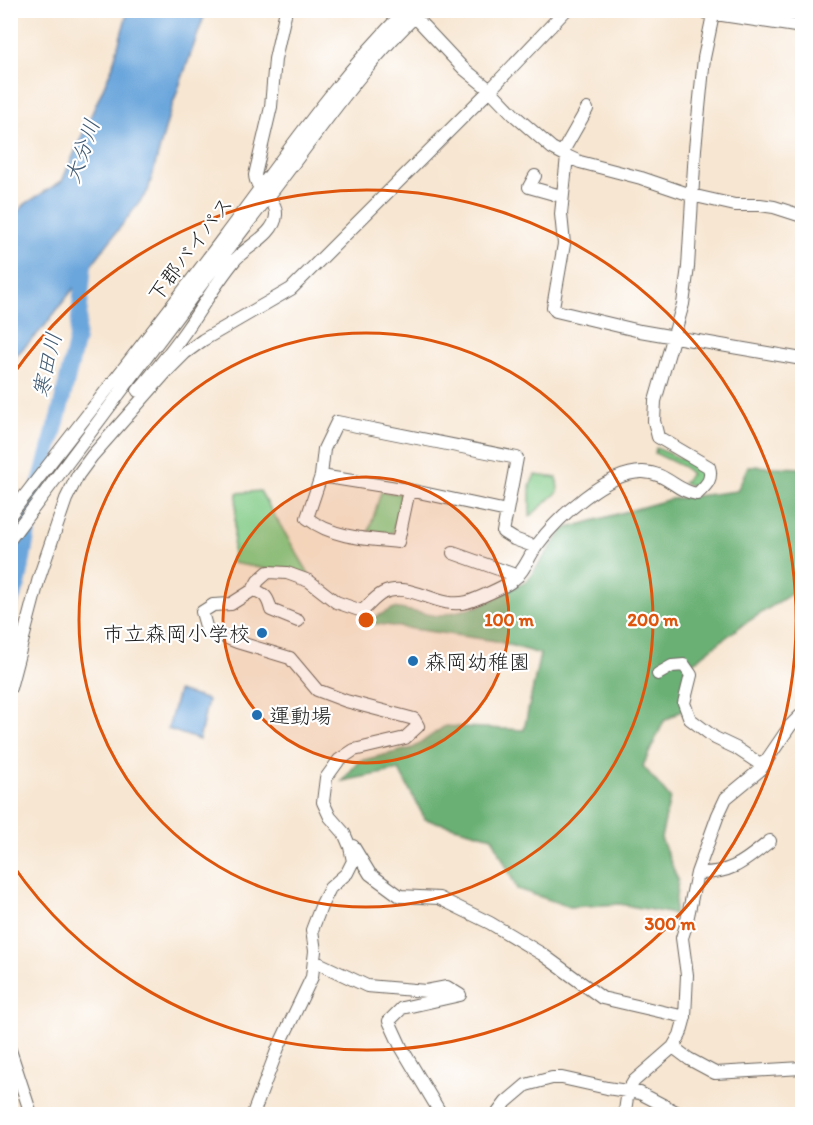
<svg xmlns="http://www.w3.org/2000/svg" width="813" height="1125" viewBox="0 0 813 1125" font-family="Itim,'Klee One',sans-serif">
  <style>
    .green { fill: #84cc89; stroke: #507452; stroke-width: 1.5 }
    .forest { fill: #6bb075; stroke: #446648; stroke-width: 1.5 }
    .water { fill: #6ba6dc; stroke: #44617c; stroke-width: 1.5 }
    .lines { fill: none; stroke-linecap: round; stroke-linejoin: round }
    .river { stroke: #6ba6dc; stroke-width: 16 }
    .minor-casing { stroke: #69635c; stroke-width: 14 }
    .minor { stroke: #fff; stroke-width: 12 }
    .ring { fill: none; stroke: #de560d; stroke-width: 3 }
    .poi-dot { fill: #1f6fb2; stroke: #fff; stroke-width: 2 }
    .labels { text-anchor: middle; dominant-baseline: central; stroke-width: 4.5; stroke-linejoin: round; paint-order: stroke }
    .street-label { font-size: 21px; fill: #1c1c1c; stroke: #fff }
    .poi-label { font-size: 21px; fill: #1c1c1c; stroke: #fff; text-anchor: start }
    .water-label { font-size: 22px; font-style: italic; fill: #405a72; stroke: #fff }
    .centre { fill: #de560d; stroke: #fff; stroke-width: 3 }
    .ring-label { font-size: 18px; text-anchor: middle; font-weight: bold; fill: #de560d; stroke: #fff; stroke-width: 4.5; stroke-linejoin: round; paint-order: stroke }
  </style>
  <rect width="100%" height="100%" fill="#fff"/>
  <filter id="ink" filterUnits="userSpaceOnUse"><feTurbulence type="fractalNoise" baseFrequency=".0167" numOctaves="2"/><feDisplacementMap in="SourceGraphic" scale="12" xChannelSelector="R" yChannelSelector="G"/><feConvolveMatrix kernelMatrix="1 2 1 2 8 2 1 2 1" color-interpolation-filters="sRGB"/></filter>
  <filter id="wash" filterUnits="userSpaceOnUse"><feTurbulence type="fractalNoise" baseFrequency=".008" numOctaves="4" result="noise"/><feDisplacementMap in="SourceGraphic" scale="24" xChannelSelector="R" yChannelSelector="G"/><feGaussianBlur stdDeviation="1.35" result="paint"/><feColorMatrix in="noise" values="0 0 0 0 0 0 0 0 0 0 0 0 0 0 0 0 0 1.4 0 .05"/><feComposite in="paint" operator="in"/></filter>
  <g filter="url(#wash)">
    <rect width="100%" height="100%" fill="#f7e6d2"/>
    <path class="green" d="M 656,448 L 703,468 L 706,477 L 698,487 L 683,483 L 691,474 L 684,467 L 655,453 Z
      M 535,475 L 557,478 L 558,492 L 530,516 L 530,485 Z
      M 260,491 L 311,577 L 232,563 L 237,493 Z
      M 381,492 L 401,494 L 393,533 L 369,531 Z"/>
    <path class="forest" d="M 748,466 L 802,468 L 802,579 L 791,594 L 741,626 L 686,668 L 684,709 L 664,721 L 643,766 L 670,798 L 661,838 L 678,880 L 674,914 L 619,904 L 570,907 L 517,889 L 492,837 L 425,819 L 399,770 L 342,781 L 359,761 L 413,748 L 445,726 L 524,730 L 540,654 L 496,641 L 365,622 L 394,608 L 438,616 L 480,606 L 527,581 L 564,529 L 671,499 L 737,491 Z"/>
    <path class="water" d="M 128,10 L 206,11 L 169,115 L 148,191 L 44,327 L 11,361 L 11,220 L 25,204 L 62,181 L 112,68 Z
      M 178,691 L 208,700 L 199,740 L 168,729 Z"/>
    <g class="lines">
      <path class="river" d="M 10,604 L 19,581 L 30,519 L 59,414 L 77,338 L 85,254"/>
    </g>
  </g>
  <g filter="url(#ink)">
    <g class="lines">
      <g class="minor-casing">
        <path id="minor" d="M 689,10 L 802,27
          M 415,17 L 463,68 L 490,90 L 514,115 L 552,148 L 567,156 L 580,162 L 641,178 L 691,195 L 735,205 L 760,205 L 774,207 L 802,216
          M 562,153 L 587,109
          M 567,156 L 561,214 L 564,244 L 553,307 L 556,311 L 640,331 L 802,359
          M 535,176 L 529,187 L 561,196
          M 138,391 C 156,370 174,348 189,326 C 204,304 217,282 234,261 C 245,247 275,235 276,215 C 277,198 256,192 255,175 L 271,107 L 275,59 L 286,10
          M 321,476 L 409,490 L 507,511
          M 409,490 L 398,542 C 367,539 333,538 307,518 L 321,476 L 324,449 L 337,422 L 517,458 L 503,532 L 514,539 L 536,547
          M 10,515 C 81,422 154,331 224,237 C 282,160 337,79 406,10
          M 10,539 C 99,422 185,304 275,188 C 322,127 365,62 422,10
          M 453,553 L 518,576
          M 253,590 C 265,593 268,598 271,610 L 298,621
          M 658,674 L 672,666 L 684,665 L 691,675 L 684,703 L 690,719 L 715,738 L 736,748 L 763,766
          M 10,688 L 39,578 L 66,499 L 78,475 L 92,456 L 167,371 L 185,353 L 203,340 L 291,289 L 490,90 L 566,10
          M 353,846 L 370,874 L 400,896 L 439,898 L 490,923 L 542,954 L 602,998 L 685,1017
          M 697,873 C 732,874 745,861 770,841
          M 314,961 L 367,986 L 426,991 L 447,987 L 460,995 L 402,1008 L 389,1021 L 401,1047 L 441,1114
          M 673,1047 L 689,1059 L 715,1073 L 802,1068
          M 10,1050 L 31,1114
          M 625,1111 L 628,1091 L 634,1081 L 673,1047 L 680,1035 L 685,1017 L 687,975 L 682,938 L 686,925 L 697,873 L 718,815 L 726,798 L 760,770 L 790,726 L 802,714
          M 253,1114 L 278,1048 L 312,977 L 315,951 L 312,930 L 322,904 L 330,888 L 347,873 L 353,861 L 350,847 L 344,833 L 330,817 L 323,802 L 326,778 L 339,760 L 354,750 L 405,738 L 418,726 L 414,719 L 346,701 L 317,690 L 290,658 L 237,642 L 207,630 L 202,612 L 213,605 L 231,604 L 253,590 L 258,581 L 268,572 L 287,573 L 309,581 L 336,602 L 362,611 C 368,606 375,597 383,593 C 410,580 438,610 467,602 C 475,600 506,586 512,581 C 525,571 528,557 538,544 C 558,517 608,471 643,472 C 668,473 675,491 697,494 C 706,485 713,480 709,467 L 658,437 L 654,421 L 655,401 L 683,304 L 688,267 L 695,149 L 704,58 L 714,10
          M 497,1114 L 506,1102 L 526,1085 L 552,1078 L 562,1078 L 607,1088 L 640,1093 L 680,1114"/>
      </g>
      <use href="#minor" class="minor"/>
    </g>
  </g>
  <circle cx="366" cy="620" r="143" fill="#de560d" fill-opacity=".12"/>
  <g class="ring">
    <circle cx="366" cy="620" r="143"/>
    <circle cx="366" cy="620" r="287"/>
    <path d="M12 376A430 430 0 1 1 12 864"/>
  </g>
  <g class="poi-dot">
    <circle cx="262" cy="633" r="6"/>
    <circle cx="413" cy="661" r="6"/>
    <circle cx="257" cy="715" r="6"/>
  </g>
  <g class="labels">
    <g class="street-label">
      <text transform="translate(190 249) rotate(-53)">下郡バイパス</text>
    </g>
    <g class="poi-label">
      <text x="250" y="633" text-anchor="end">市立森岡小学校</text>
      <text x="425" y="661">森岡幼稚園</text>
      <text x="269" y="715">運動場</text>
    </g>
    <g class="water-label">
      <text transform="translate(82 151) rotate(-71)">大分川</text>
      <text transform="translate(47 365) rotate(-77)">寒田川</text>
    </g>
  </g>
  <circle cx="366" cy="620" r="9" class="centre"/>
  <g class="ring-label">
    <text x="509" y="626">100 m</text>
    <text x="653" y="626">200 m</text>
    <text x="670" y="930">300 m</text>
  </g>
  <rect width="813" height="1125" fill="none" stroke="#fff" stroke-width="36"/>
</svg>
